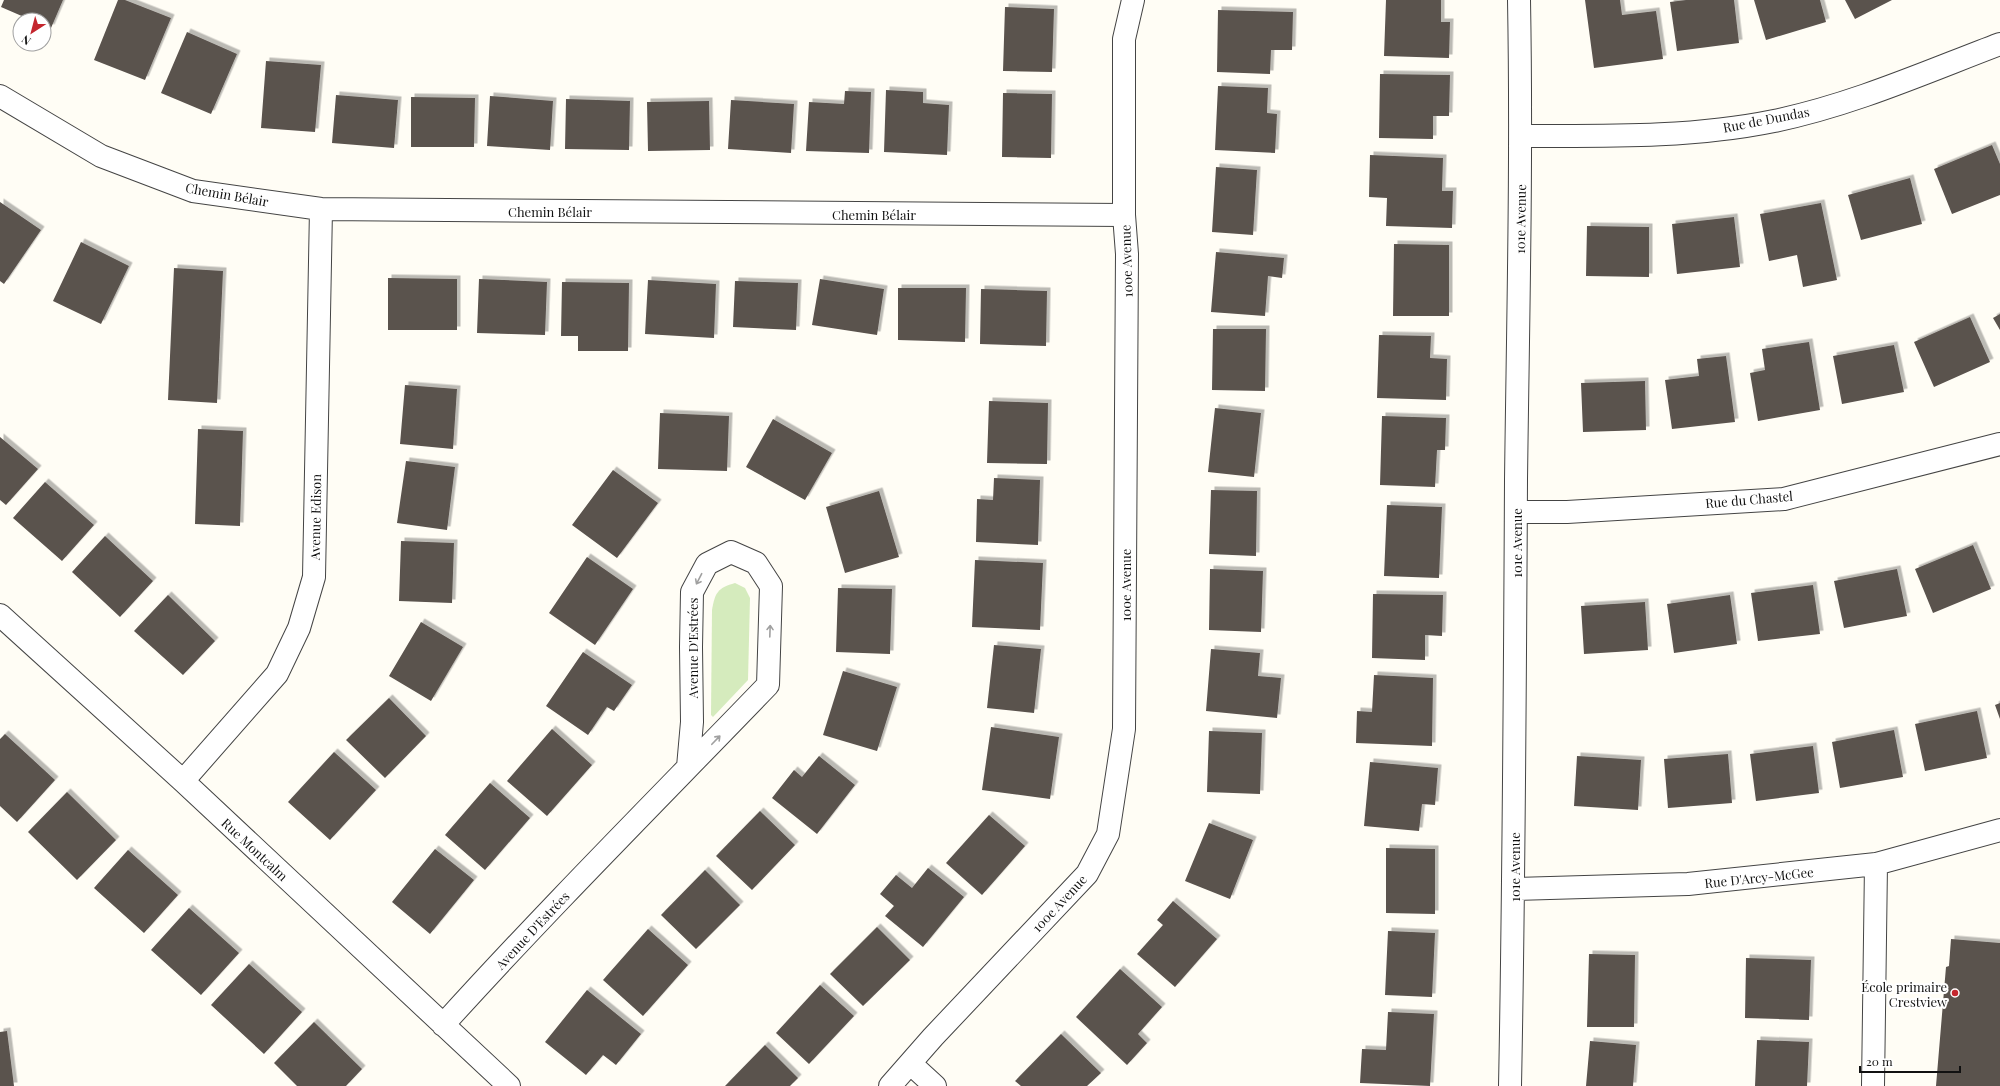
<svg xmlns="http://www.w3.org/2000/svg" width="2000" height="1086" viewBox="0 0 2000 1086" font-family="'Playfair Display',serif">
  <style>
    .green { fill: #d5ebbd }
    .building { fill: #5a524d; filter: url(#shadow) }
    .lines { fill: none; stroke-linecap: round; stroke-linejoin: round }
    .minor-casing { stroke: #444; stroke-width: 24 }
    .tertiary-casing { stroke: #444; stroke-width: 24 }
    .minor { stroke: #fff; stroke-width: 22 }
    .tertiary { stroke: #fff; stroke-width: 22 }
    .oneway { stroke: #a0a0a0 }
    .poi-dot { fill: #c4262e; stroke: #fff; stroke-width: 1.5 }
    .labels { text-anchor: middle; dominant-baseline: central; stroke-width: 4; stroke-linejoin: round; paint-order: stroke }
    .street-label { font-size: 13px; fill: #111; stroke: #fff }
    .poi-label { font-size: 13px; fill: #111; stroke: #fff; text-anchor: end }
  </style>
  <defs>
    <filter id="shadow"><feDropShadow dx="3.5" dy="-3.5" stdDeviation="0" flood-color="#0004"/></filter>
  </defs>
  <rect width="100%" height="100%" fill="#fffdf5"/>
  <path class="green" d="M 735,583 L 745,588 L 750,598 L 748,680 L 713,717 L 711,715 L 712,610 C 715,592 718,588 735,583 Z"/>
  <path class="building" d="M 4,0 L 63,0 L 51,28 L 44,25 L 44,20 L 31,20 L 1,7 Z
    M 118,0 L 125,0 L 171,18 L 145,80 L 94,60 Z
    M 1386,0 L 1441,0 L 1441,22 L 1450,22 L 1449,58 L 1384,56 Z
    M 1585,0 L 1620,0 L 1622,15 L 1656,11 L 1663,59 L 1594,68 Z
    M 1686,0 L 1734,0 L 1739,43 L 1677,51 L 1670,2 Z
    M 1754,0 L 1820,0 L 1826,22 L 1766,40 Z
    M 1845,0 L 1892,0 L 1855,19 Z
    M 1005,7 L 1054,9 L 1052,72 L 1003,71 Z
    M 1218,10 L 1293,12 L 1292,50 L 1271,50 L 1270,74 L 1217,72 Z
    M 187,32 L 237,54 L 211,114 L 161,93 Z
    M 266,61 L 321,65 L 315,132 L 261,128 Z
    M 1380,74 L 1450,75 L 1449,116 L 1433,116 L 1433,139 L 1379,138 Z
    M 1218,86 L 1268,88 L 1267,113 L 1277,114 L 1275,153 L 1215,150 Z
    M 886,90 L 923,92 L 923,103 L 949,105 L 947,155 L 884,152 Z
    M 845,91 L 871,92 L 869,153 L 806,151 L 809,102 L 844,104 Z
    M 1003,93 L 1052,94 L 1051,158 L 1002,157 Z
    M 336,95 L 398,100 L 394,148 L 332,143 Z
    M 490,96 L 553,101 L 550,150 L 487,146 Z
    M 411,97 L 475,98 L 474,147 L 411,147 Z
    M 566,99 L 630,101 L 629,150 L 565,149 Z
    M 731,100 L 794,104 L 791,153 L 728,149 Z
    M 709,101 L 710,150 L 648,151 L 647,102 Z
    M 1992,145 L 2000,164 L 2000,195 L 1952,214 L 1934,169 Z
    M 1370,155 L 1443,158 L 1442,191 L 1453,191 L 1452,228 L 1386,226 L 1387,198 L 1369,197 Z
    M 1216,167 L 1257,170 L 1253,235 L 1212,232 Z
    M 1910,178 L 1922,224 L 1861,240 L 1848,195 Z
    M 0,202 L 41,230 L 4,284 L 0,281 Z
    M 1821,203 L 1837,280 L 1803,287 L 1797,255 L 1769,261 L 1760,214 Z
    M 1734,217 L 1740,267 L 1677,274 L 1672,224 Z
    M 1587,226 L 1649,227 L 1649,277 L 1586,276 Z
    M 81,242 L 129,266 L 101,324 L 53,301 Z
    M 1394,244 L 1449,245 L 1449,316 L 1393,316 Z
    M 1216,252 L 1284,258 L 1282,278 L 1268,276 L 1265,316 L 1211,312 Z
    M 174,268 L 223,271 L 217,403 L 168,400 Z
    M 388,278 L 457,279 L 457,330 L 388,330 Z
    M 479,279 L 547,282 L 545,335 L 477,333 Z
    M 820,279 L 884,289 L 877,335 L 812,325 Z
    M 648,280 L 716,284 L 714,338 L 645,334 Z
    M 735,281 L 798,283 L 796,330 L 733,327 Z
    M 562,282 L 629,283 L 628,351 L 578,351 L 578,336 L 561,336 Z
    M 898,288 L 966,288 L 965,342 L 898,340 Z
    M 981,289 L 1047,291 L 1046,346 L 980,344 Z
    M 2000,314 L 2000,330 L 1993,318 Z
    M 1970,317 L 1990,362 L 1934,387 L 1914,342 Z
    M 1213,329 L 1266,329 L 1265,391 L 1212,390 Z
    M 1379,335 L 1431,336 L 1430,358 L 1447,359 L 1446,400 L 1377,398 Z
    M 1809,342 L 1820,410 L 1758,421 L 1750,373 L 1765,370 L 1762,349 Z
    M 1894,345 L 1904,392 L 1842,404 L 1833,356 Z
    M 1726,356 L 1735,422 L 1672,429 L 1665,380 L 1699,376 L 1697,359 Z
    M 1645,381 L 1646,430 L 1583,432 L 1581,383 Z
    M 405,385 L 457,389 L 453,449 L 400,444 Z
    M 989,401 L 1048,403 L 1047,464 L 987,463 Z
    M 1215,408 L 1261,413 L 1254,477 L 1208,472 Z
    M 660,413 L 729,416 L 727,471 L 658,469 Z
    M 1382,416 L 1446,418 L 1445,450 L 1437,450 L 1435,487 L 1380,485 Z
    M 773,419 L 832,453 L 805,500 L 746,467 Z
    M 198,429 L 243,431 L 240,526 L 195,524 Z
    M 0,437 L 38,469 L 6,505 L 0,500 Z
    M 406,461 L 455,467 L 447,530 L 397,523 Z
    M 613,470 L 658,503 L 617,558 L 572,525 Z
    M 994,478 L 1040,480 L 1038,545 L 976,542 L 977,499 L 993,500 Z
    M 45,482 L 94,525 L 62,561 L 13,518 Z
    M 1211,490 L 1257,491 L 1256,556 L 1209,554 Z
    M 879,491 L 899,557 L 845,573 L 826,507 Z
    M 1387,505 L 1442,507 L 1439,578 L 1384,576 Z
    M 105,536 L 153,581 L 120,617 L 72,572 Z
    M 401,541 L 454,543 L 452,603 L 399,601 Z
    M 1973,545 L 1991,589 L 1933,613 L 1915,569 Z
    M 587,557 L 633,589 L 595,645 L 549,613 Z
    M 975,560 L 1043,563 L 1040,630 L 972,627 Z
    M 1210,569 L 1263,571 L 1261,632 L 1209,630 Z
    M 1897,569 L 1907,616 L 1844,628 L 1834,581 Z
    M 1813,585 L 1820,634 L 1758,641 L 1751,593 Z
    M 838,588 L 892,589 L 890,654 L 836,652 Z
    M 1373,594 L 1443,595 L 1442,636 L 1425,635 L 1425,660 L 1372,658 Z
    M 168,595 L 215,641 L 183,675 L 134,631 Z
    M 1730,595 L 1737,644 L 1674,653 L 1667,604 Z
    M 1645,602 L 1648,650 L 1584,654 L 1581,606 Z
    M 421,622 L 463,647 L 431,701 L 389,676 Z
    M 994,645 L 1041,649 L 1034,713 L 987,708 Z
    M 1211,649 L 1260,653 L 1258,676 L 1281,678 L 1277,718 L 1206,711 Z
    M 583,652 L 632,685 L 614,711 L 607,707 L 588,735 L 546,706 Z
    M 843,671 L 897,687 L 877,751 L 823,735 Z
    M 1374,675 L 1433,678 L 1432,746 L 1356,743 L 1357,711 L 1372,712 Z
    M 389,698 L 426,736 L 385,778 L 346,740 Z
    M 2000,703 L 2000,719 L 1995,705 Z
    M 1977,711 L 1987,758 L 1925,771 L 1915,724 Z
    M 991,727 L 1059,737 L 1050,799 L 982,790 Z
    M 552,729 L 592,765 L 547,816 L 507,781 Z
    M 1894,730 L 1903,777 L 1840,788 L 1832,742 Z
    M 1209,731 L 1262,733 L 1260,794 L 1207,792 Z
    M 5,734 L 55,780 L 17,822 L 0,806 L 0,739 Z
    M 1813,746 L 1819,793 L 1756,801 L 1750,754 Z
    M 334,752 L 376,790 L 330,840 L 288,802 Z
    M 1728,754 L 1732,803 L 1668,808 L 1664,759 Z
    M 819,756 L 855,785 L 817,834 L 772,798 L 794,770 L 802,777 Z
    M 1577,756 L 1641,760 L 1638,810 L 1574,806 Z
    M 1370,762 L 1438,768 L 1435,805 L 1422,804 L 1419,831 L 1364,826 Z
    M 490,783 L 530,818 L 485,870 L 445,835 Z
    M 67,792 L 116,840 L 77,880 L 28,832 Z
    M 760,811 L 795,845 L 752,890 L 716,856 Z
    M 989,815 L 1025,846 L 982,895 L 946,863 Z
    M 1209,823 L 1253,840 L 1230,899 L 1185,881 Z
    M 1386,848 L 1435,849 L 1435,914 L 1386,913 Z
    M 435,849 L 474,880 L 430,934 L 392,902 Z
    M 128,850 L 178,895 L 144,933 L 94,888 Z
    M 928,868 L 964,897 L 923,947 L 885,916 L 894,906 L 880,894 L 896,875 L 912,888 Z
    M 705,870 L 740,905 L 696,949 L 661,915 Z
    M 1173,901 L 1217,939 L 1175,987 L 1137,954 L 1163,925 L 1157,920 Z
    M 189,908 L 239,953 L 201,995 L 151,950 Z
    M 877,927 L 910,960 L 863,1006 L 830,974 Z
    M 648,929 L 688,965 L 643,1016 L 603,980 Z
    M 1388,931 L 1435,933 L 1432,997 L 1385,995 Z
    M 1951,939 L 2000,943 L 2000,1086 L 1936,1086 L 1946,967 L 1949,966 Z
    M 1589,954 L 1635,955 L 1634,1027 L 1587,1027 Z
    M 1746,958 L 1811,960 L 1809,1020 L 1745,1018 Z
    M 249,964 L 302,1012 L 264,1054 L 211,1005 Z
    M 1120,969 L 1162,1007 L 1138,1034 L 1147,1043 L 1127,1065 L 1076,1017 Z
    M 820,985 L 854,1016 L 809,1064 L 776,1033 Z
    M 587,990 L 641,1034 L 616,1065 L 603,1055 L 586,1075 L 545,1042 Z
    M 1388,1012 L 1434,1014 L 1430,1086 L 1360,1083 L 1362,1049 L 1386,1050 Z
    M 314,1022 L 362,1069 L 346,1086 L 297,1086 L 274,1063 Z
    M 7,1031 L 14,1086 L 0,1086 L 0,1032 Z
    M 1061,1034 L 1101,1073 L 1087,1086 L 1021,1086 L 1015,1081 Z
    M 1757,1040 L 1809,1042 L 1807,1086 L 1755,1086 Z
    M 1590,1041 L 1636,1045 L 1633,1086 L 1586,1086 Z
    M 765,1045 L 798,1078 L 790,1086 L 725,1086 Z"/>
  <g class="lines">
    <g class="minor-casing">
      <path id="minor" d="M 0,96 L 101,156 L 193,191 L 321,209 L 1124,215
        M 1521,136 C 1605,136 1691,138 1774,121 C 1852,105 1926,72 2000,44
        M 1516,512 L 1567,512 L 1784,499 L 2000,444
        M 0,615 L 183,781 L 509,1086
        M 183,781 L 277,674 L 299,628 L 314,577 L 321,209
        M 1514,889 L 1688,884 L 1876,864 L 2000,830
        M 443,1025 C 548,909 659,798 768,685 L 771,586 L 756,563 L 731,552 L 707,564 L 692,592 L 691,647 L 692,722 L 688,767
        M 911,1064 L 935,1086
        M 1510,1086 C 1514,884 1515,682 1516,480 C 1518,320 1522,160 1519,0
        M 1873,1086 L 1876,864"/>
    </g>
    <g class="tertiary-casing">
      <path id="tertiary" d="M 890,1086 L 933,1037 L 1087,874 L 1108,834 L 1124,729 L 1127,254 L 1124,215 L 1124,39 L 1133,0"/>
    </g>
    <use href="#minor" class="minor"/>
    <use href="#tertiary" class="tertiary"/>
  </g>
  <defs><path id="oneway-shaft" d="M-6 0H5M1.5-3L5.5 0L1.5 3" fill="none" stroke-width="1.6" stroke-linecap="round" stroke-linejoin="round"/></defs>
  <g class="oneway">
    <use href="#oneway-shaft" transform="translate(699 579) rotate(117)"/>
    <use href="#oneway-shaft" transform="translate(770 631) rotate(-88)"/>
    <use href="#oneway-shaft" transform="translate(716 740) rotate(-46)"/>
  </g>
  <circle class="poi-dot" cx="1955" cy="993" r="4"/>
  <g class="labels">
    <g class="street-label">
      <text transform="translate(1766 119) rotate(-11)">Rue de Dundas</text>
      <text transform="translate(227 194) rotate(10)">Chemin Bélair</text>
      <text x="550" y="211">Chemin Bélair</text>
      <text x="874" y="214">Chemin Bélair</text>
      <text transform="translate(1520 219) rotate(-89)">101e Avenue</text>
      <text transform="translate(1126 261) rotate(-92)">100e Avenue</text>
      <text transform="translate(1749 499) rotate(-5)">Rue du Chastel</text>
      <text transform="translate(315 517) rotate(-89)">Avenue Edison</text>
      <text transform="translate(1516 543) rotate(-90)">101e Avenue</text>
      <text transform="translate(1125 585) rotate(-90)">100e Avenue</text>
      <text transform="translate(692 648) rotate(-90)">Avenue D'Estrées</text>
      <text transform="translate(255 849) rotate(43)">Rue Montcalm</text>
      <text transform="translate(1514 867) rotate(-90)">101e Avenue</text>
      <text transform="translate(1759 877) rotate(-6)">Rue D'Arcy-McGee</text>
      <text transform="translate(1059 903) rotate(-47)">100e Avenue</text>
      <text transform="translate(532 930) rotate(-47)">Avenue D'Estrées</text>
    </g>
    <g class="poi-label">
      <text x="1947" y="986">École primaire<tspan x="1947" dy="15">Crestview</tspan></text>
    </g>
  </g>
  <g transform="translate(32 32) rotate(216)"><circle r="19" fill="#ffffff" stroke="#a0a0a0"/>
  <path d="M0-3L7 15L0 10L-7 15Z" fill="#c4262e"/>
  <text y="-6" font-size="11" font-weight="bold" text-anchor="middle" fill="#111111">N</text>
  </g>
  <path d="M1860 1066v6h100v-6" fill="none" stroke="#111111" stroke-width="2"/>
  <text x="1866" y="1066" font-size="12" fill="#111111" stroke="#ffffff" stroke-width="3" paint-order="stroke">20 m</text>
</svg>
